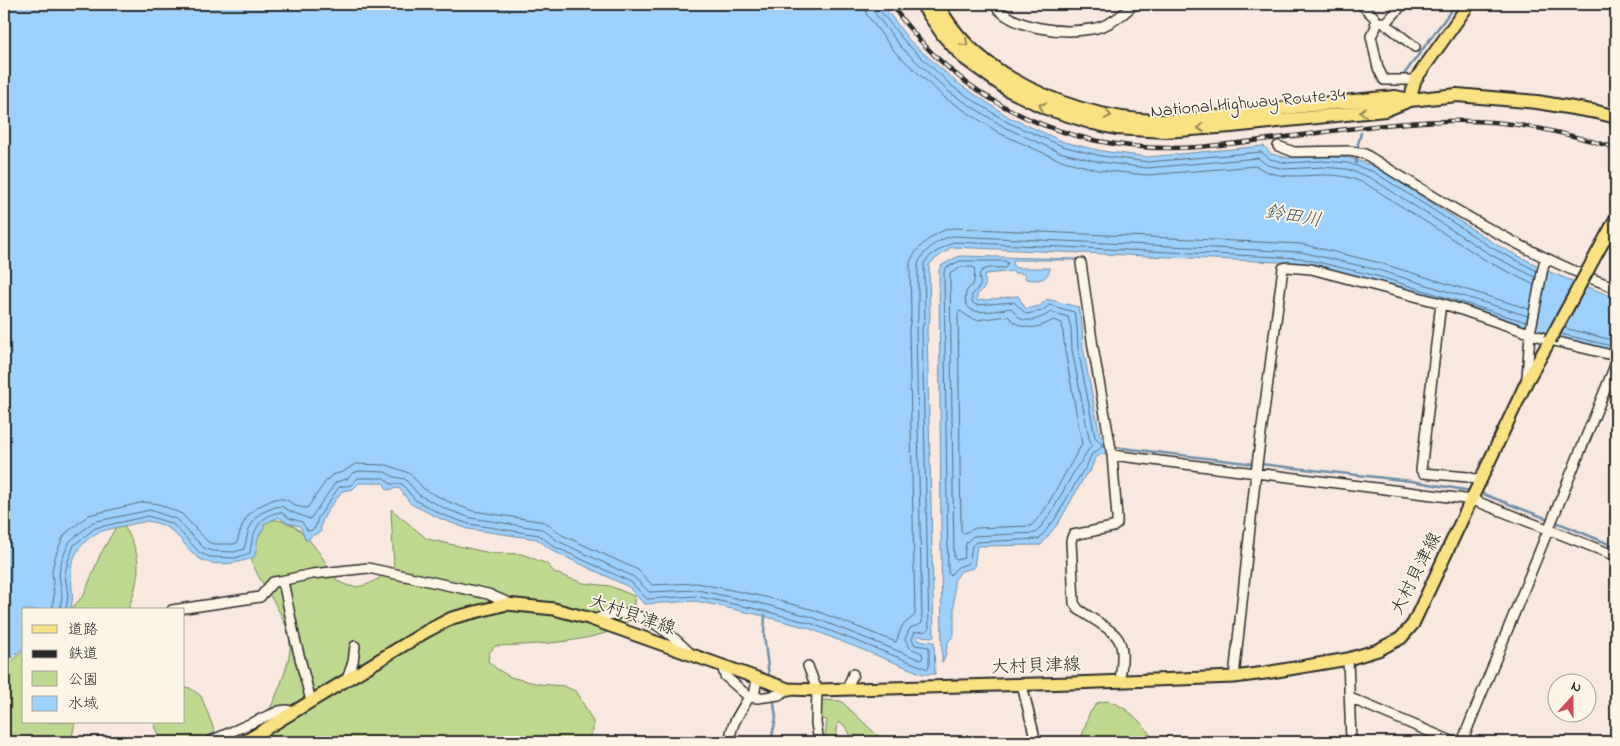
<svg xmlns="http://www.w3.org/2000/svg" width="1620" height="746" viewBox="0 0 1620 746" font-family="'Indie Flower','Klee One',sans-serif">
  <style>
    .green { fill: #bfd88f; stroke: #75825d }
    .water { fill: #9dd0fa; stroke: #6f8ea7 }
    .lines { fill: none; stroke-linecap: round; stroke-linejoin: round }
    .shore { stroke: #596d7e; stroke-width: 1 }
    .stream { stroke: #6f8ea7; stroke-width: 2.5 }
    .minor-casing { stroke: #2b2b2b; stroke-width: 12 }
    .major-casing { stroke: #2b2b2b; stroke-width: 15 }
    .highway-casing { stroke: #2b2b2b; stroke-width: 16 }
    .minor { stroke: #fcf5e5; stroke-width: 9 }
    .major { stroke: #fae181; stroke-width: 11 }
    .highway { stroke: #fae181; stroke-width: 12 }
    .rail-casing { stroke: #2b2b2b; stroke-width: 4.5 }
    .rail { stroke: #fcf5e5; stroke-width: 2.5; stroke-dasharray: 8; stroke-linecap: butt }
    .major-bridge-casing { stroke: #2b2b2b; stroke-width: 15; stroke-linecap: butt }
    .major-bridge { stroke: #fae181; stroke-width: 11 }
    .oneway { stroke: #928656 }
    .labels { text-anchor: middle; dominant-baseline: central; stroke-width: 4; stroke-linejoin: round; paint-order: stroke }
    .street-label { font-size: 18px; fill: #2b2b2b; stroke: #fcf5e5 }
    .water-label { font-size: 19px; font-style: italic; fill: #48545f; stroke: #fcf5e5 }
  </style>
  <rect width="100%" height="100%" fill="#f8e8e0"/>
  <filter id="ink" filterUnits="userSpaceOnUse"><feTurbulence type="fractalNoise" baseFrequency=".02" numOctaves="2"/><feDisplacementMap in="SourceGraphic" scale="10" xChannelSelector="R" yChannelSelector="G"/><feConvolveMatrix kernelMatrix="1 2 1 2 8 2 1 2 1" color-interpolation-filters="sRGB"/></filter>
  <g filter="url(#ink)">
    <path class="green" d="M 391,509 L 427,539 L 490,553 L 522,554 L 547,564 L 555,573 L 583,583 L 610,586 L 634,596 C 634,604 635,612 630,619 C 610,643 526,645 495,646 L 489,653 L 488,661 L 497,669 L 510,677 L 539,684 L 564,686 L 577,692 L 593,722 L 593,731 L 586,740 L 580,742 L 252,742 C 266,719 287,677 290,650 C 293,613 245,573 251,548 C 254,539 261,529 265,521 C 300,512 321,558 338,581 C 360,595 375,580 394,569 Z
      M 120,520 C 143,554 142,572 128,610 L 70,610 L 84,595 L 100,555 Z
      M 24,650 L 24,722 L 75,722 L 71,742 L 4,742 L 4,669 Z
      M 184,687 L 190,688 L 201,696 L 219,742 L 161,742 L 154,722 L 184,722 Z
      M 821,700 L 841,701 L 878,736 L 884,737 L 887,742 L 855,742 L 844,725 L 838,722 L 836,740 L 825,739 L 827,720 L 819,718 Z
      M 1107,701 C 1130,707 1142,723 1155,742 L 1080,742 L 1089,714 L 1097,703 Z"/>
    <path class="water" d="M 4,4 L 882,4 L 909,40 L 956,82 L 1009,117 L 1064,142 L 1102,151 L 1148,157 L 1264,146 L 1271,154 L 1288,158 L 1322,156 L 1350,158 L 1376,167 L 1497,245 L 1552,273 L 1616,298 L 1616,352 L 1561,339 L 1375,281 L 1300,263 L 952,247 L 934,260 L 929,265 L 930,320 L 927,328 L 934,637 L 917,636 L 917,640 L 934,642 L 935,674 L 923,674 L 808,628 L 760,615 L 696,601 L 645,604 L 636,596 L 629,587 L 553,551 L 537,539 L 468,529 L 441,519 L 411,504 L 399,488 L 387,490 L 384,483 L 359,483 L 353,489 L 342,491 C 334,503 319,518 321,532 L 313,535 L 306,541 L 300,526 L 287,523 L 279,517 L 264,524 L 264,528 C 254,539 259,546 254,557 C 238,564 212,568 197,557 C 194,555 191,551 189,549 C 174,532 170,525 147,521 C 136,524 103,529 95,534 C 81,543 70,558 71,575 C 71,587 75,598 70,610 L 24,610 L 24,647 L 4,665 Z
      M 959,256 L 1077,259 L 1077,260 L 1013,260 L 1013,266 L 1017,268 L 1050,268 C 1048,281 1037,281 1026,279 L 1024,274 L 1020,273 L 1014,273 L 1013,271 L 986,274 L 984,277 C 988,285 983,290 977,295 L 977,301 L 1018,296 L 1026,309 L 1040,306 L 1047,299 L 1078,307 L 1082,326 L 1083,348 L 1100,436 L 1106,439 L 1109,453 L 1102,454 L 1095,458 L 1090,472 L 1086,474 L 1059,522 L 1041,545 L 977,546 L 974,568 L 961,571 L 954,581 L 954,635 L 948,642 L 945,657 L 942,663 L 939,270 L 942,265 Z"/>
    <g class="lines">
      <path class="shore" d="M 864,4 L 867,15 L 895,52 L 945,98 L 1001,134 L 1057,159 L 1098,170 L 1147,175 L 1256,166 C 1285,185 1314,170 1346,177 C 1353,178 1361,182 1368,185 L 1487,261 L 1534,285
        M 872,4 L 874,12 L 901,47 L 949,92 L 1004,127 L 1059,152 L 1100,162 L 1147,168 L 1258,158 L 1267,165 L 1285,169 L 1322,167 L 1347,169 L 1371,178 L 1491,255 L 1535,277
        M 878,4 L 878,8 L 884,16 L 906,43 L 953,87 L 1007,122 L 1062,146 L 1101,156 L 1148,162 L 1261,152 L 1270,159 L 1287,163 L 1322,161 L 1348,163 L 1374,172 L 1494,249 L 1537,271
        M 960,261 L 1005,261 L 1008,263 L 1007,266 L 1005,268 C 998,268 984,266 980,273 C 978,278 981,281 980,286 L 972,295 L 972,302 L 976,305 L 1014,302 L 1026,314 L 1042,311 L 1049,305 L 1074,312 L 1077,327 L 1078,349 L 1095,437 L 1101,443 L 1102,447 L 1091,455 L 1086,468 L 1082,472 L 1055,519 L 1039,539 L 976,542 L 972,546 L 969,563 L 958,567 L 950,575 L 948,573 L 944,272 L 946,268 Z
        M 962,267 L 973,267 L 975,269 C 974,273 975,281 973,284 C 971,288 967,288 966,293 C 960,321 997,310 1011,308 C 1014,311 1016,315 1020,318 C 1029,324 1044,317 1051,312 L 1068,317 L 1071,328 L 1072,350 L 1089,438 L 1092,445 C 1085,453 1083,461 1076,468 L 1050,515 L 1036,533 L 973,536 L 966,543 L 964,558 L 956,560 L 954,558 L 950,274 Z
        M 960,311 L 969,317 L 976,320 L 1008,316 C 1021,331 1037,330 1053,320 L 1062,323 L 1065,351 L 1082,444 L 1044,511 L 1031,526 L 976,528 L 964,533 L 961,531 L 958,314 Z
        M 1564,328 L 1616,341
        M 1561,334 L 1616,347
        M 52,610 L 54,596 L 52,571 L 55,557 L 61,542 L 65,534 L 89,515 L 144,502 L 159,504 L 182,514 L 208,542 L 214,544 L 234,544 L 237,543 C 242,523 247,511 266,503 C 271,500 276,498 281,499 C 288,499 290,503 296,506 C 299,507 304,508 307,508 L 326,481 L 332,475 L 343,472 L 355,464 L 387,465 L 409,473 L 424,489 L 449,502 L 473,511 L 545,522 L 562,535 L 638,570 L 652,585 L 697,583 L 765,597 L 814,610 L 896,642 L 902,626 L 915,615 L 909,329 L 911,317 L 910,263 C 914,248 938,229 954,228 L 1301,244 L 1380,263 L 1529,309
        M 60,610 L 62,596 L 59,574 L 62,559 L 70,541 L 93,522 L 150,510 L 176,519 L 204,548 L 212,551 L 234,552 L 244,549 L 249,529 L 256,517 L 261,513 L 275,507 L 281,506 L 292,512 L 310,519 L 336,482 L 347,479 L 353,473 L 359,471 L 385,472 L 394,477 L 405,479 L 419,495 L 446,509 L 471,518 L 542,529 L 558,541 L 634,577 L 649,592 L 697,590 L 763,604 L 812,617 L 921,660 L 923,658 L 922,653 L 910,648 L 905,639 L 910,628 L 921,624 L 922,622 L 916,328 L 918,318 L 918,265 C 921,252 940,238 953,236 L 1301,252 L 1378,270 L 1528,316
        M 66,610 L 68,596 L 65,574 L 68,561 L 74,545 L 95,528 L 148,516 L 173,524 L 200,553 L 210,557 L 235,558 L 250,553 C 252,534 258,515 281,512 L 289,518 L 302,522 L 307,530 L 310,531 L 315,528 L 318,518 L 339,487 L 351,485 L 358,478 L 384,478 L 391,484 L 402,484 L 415,500 L 443,515 L 469,524 L 539,535 L 555,547 L 631,582 L 647,599 L 696,596 L 761,610 L 810,623 L 928,669 L 929,666 L 929,647 L 915,645 L 912,639 L 915,632 L 927,631 L 929,629 L 922,328 L 925,319 L 924,263 L 931,255 L 953,242 L 1300,258 L 1377,276 L 1526,322"/>
      <path class="stream" d="M 1402,77 L 1456,4
        M 1356,163 L 1358,144 L 1361,133
        M 1114,447 L 1255,464
        M 1260,464 L 1411,481 L 1471,491
        M 1478,492 L 1566,526 L 1616,547
        M 765,615 L 764,635 L 769,676
        M 774,742 L 772,736 L 776,718 L 774,703"/>
      <g class="minor-casing">
        <path id="minor" d="M 994,4 C 1012,29 1062,34 1091,29 C 1107,27 1123,15 1134,4
          M 1361,4 L 1375,18 L 1376,27 L 1371,36 L 1378,68 L 1384,80 L 1415,80
          M 1376,23 L 1383,22 L 1415,47
          M 1385,24 L 1403,4
          M 1278,146 L 1294,152 L 1350,151 L 1365,154 C 1446,205 1527,255 1616,288
          M 1081,263 L 1093,347 L 1112,455 L 1117,517 L 1117,524 L 1113,527 L 1073,535 L 1071,541 L 1074,603 L 1078,609 C 1086,615 1111,629 1116,636 C 1126,647 1121,668 1120,682
          M 1441,303 L 1421,470 L 1423,473 L 1468,477 L 1480,481
          M 1527,378 L 1530,333 L 1545,258
          M 1112,455 L 1473,500 L 1616,556
          M 280,581 L 312,574 L 368,568 L 488,594 L 511,604
          M 172,610 L 260,597 L 273,582 L 280,581 L 284,586 L 295,639 L 311,701
          M 594,620 C 633,602 663,626 690,653
          M 1348,659 L 1351,742
          M 722,666 L 725,676 L 749,697 L 758,698 L 779,695 L 788,689
          M 808,666 L 817,690 L 816,723 L 819,742
          M 1234,677 L 1256,472 L 1283,268 L 1287,267 L 1311,269 L 1441,303 L 1550,340 L 1616,356
          M 346,682 L 353,662 L 355,646
          M 1022,685 L 1036,742
          M 847,689 L 853,674
          M 754,697 L 757,678
          M 1350,698 L 1454,742
          M 208,742 L 279,711 L 287,710 L 293,712
          M 731,742 C 728,727 742,710 749,697
          M 1462,742 L 1616,363"/>
      </g>
      <g class="major-casing">
        <path id="major" d="M 1410,100 L 1415,80 L 1469,4
          M 244,742 L 427,631 L 452,618 L 507,604 L 554,609 L 588,618 L 788,689 L 817,690 L 1072,683 L 1234,677 L 1265,673 L 1348,659 L 1378,650 L 1401,638 L 1413,624 L 1527,381 L 1550,340"/>
      </g>
      <g class="highway-casing">
        <path id="highway" d="M 922,4 L 944,36 L 963,57 L 1007,89 L 1046,108 L 1093,123 L 1116,128 L 1165,131 L 1231,126 L 1385,110 L 1410,100 L 1457,95 L 1537,102 L 1597,112 L 1616,117
          M 937,4 C 953,35 980,60 1010,78 C 1054,104 1106,120 1158,121 C 1198,121 1238,114 1278,109 C 1317,104 1356,101 1395,97 L 1410,100"/>
      </g>
      <use href="#minor" class="minor"/>
      <use href="#major" class="major"/>
      <use href="#highway" class="highway"/>
      <g class="rail-casing">
        <path id="rail" d="M 891,4 C 962,106 1075,156 1198,147 C 1281,140 1364,123 1447,121 C 1509,119 1558,131 1616,148"/>
      </g>
      <use href="#rail" class="rail"/>
      <g class="major-bridge-casing">
        <path id="major-bridge" d="M 1550,340 L 1616,218"/>
      </g>
      <use href="#major-bridge" class="major-bridge"/>
    </g>
    <defs><path id="oneway-chevron" d="M-2-3.5L2.5 0L-2 3.5" fill="none" stroke-width="1.6" stroke-linecap="round" stroke-linejoin="round" transform="scale(1.25)"/></defs>
    <g class="oneway">
      <use href="#oneway-chevron" transform="translate(965 43) rotate(43)"/>
      <use href="#oneway-chevron" transform="translate(1042 106) rotate(-156)"/>
      <use href="#oneway-chevron" transform="translate(1363 112) rotate(174)"/>
      <use href="#oneway-chevron" transform="translate(1108 115) rotate(11)"/>
      <use href="#oneway-chevron" transform="translate(1201 128) rotate(175)"/>
    </g>
  </g>
  <g class="labels">
    <g class="street-label">
      <text transform="translate(1248 104) rotate(-5)">National Highway Route 34</text>
      <text transform="translate(1417 574) rotate(-63)">大村貝津線</text>
      <text transform="translate(632 616) rotate(19)">大村貝津線</text>
      <text transform="translate(1036 667) rotate(-2)">大村貝津線</text>
    </g>
    <g class="water-label">
      <text transform="translate(1293 217) rotate(10)">鈴田川</text>
    </g>
  </g>
  <rect width="1620" height="746" fill="none" stroke="#fcf5e5" stroke-width="20"/>
  <rect x="10" y="10" width="1600" height="726" fill="none" stroke="#2b2b2b" stroke-width="2" filter="url(#ink)"/>
  <rect x="22" y="608" width="162" height="115" fill="#fcf5e5" stroke="#a8a49b"/>
  <rect x="32" y="625" width="25" height="8" fill="#fae181" stroke="#a8a49b"/>
  <text x="68" y="634" font-size="15" fill="#2b2b2b">道路</text>
  <rect x="32" y="650" width="25" height="8" fill="#2b2b2b" stroke="#a8a49b"/>
  <text x="68" y="658" font-size="15" fill="#2b2b2b">鉄道</text>
  <rect x="32" y="671" width="25" height="15" fill="#bfd88f" stroke="#a8a49b"/>
  <text x="68" y="684" font-size="15" fill="#2b2b2b">公園</text>
  <rect x="32" y="696" width="25" height="15" fill="#9dd0fa" stroke="#a8a49b"/>
  <text x="68" y="708" font-size="15" fill="#2b2b2b">水域</text>
  <g transform="translate(1572 698) rotate(21)"><circle r="24" fill="#fcf5e5" stroke="#a8a49b"/>
  <path d="M0-4L9 19L0 12L-9 19Z" fill="#d1495b"/>
  <text y="-8" font-size="14" font-weight="bold" text-anchor="middle" fill="#2b2b2b">N</text>
  </g>
</svg>
